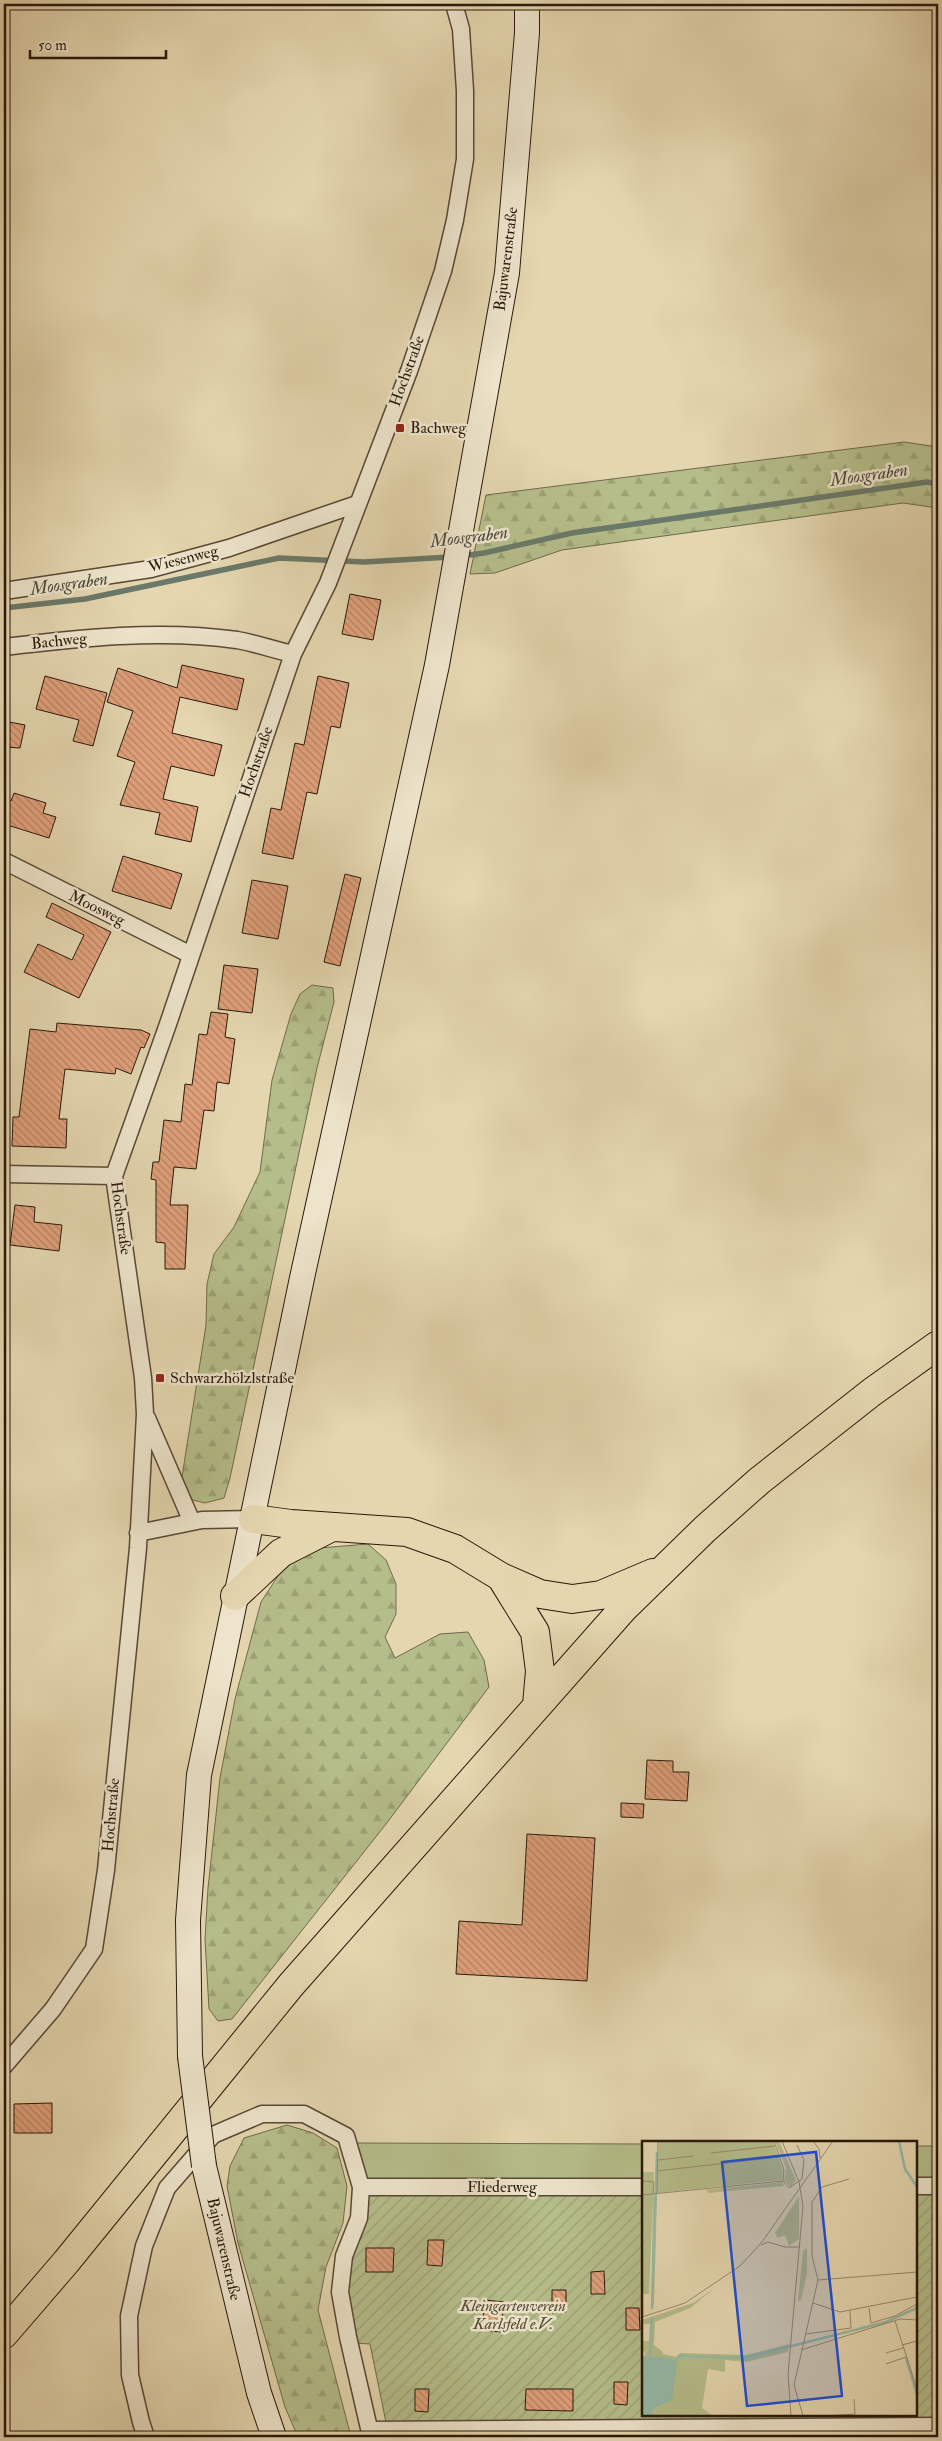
<svg xmlns="http://www.w3.org/2000/svg" width="942" height="2441" viewBox="0 0 942 2441" font-family="'IM FELL Double Pica',serif">
  <style>
    .green { fill: #b5bd8a; stroke: #6f6a4b }
    .forest { fill: url(#forest-firs); stroke: #6f6a4b }
    .garden { fill: url(#garden-furrows); stroke: #6f6a4b }
    .lines { fill: none; stroke-linecap: round; stroke-linejoin: round }
    .stream { stroke: #6a7969; stroke-width: 5.5 }
    .building { fill: url(#building-back-hatch); stroke: #29180c }
    .minor-casing { stroke: #584835; stroke-width: 19 }
    .secondary-casing { stroke: #29180c; stroke-width: 26 }
    .trunk-casing { stroke: #29180c; stroke-width: 30 }
    .minor { stroke: #ede4cb; stroke-width: 16 }
    .secondary { stroke: #ede4cb; stroke-width: 24 }
    .trunk { stroke: #e4d6af; stroke-width: 28 }
    .secondary-bridge-casing { stroke: #29180c; stroke-width: 26; stroke-linecap: butt }
    .secondary-bridge { stroke: #ede4cb; stroke-width: 24 }
    .poi-dot { fill: #8f2418; stroke: #ede4cb; stroke-width: 2 }
    .labels { text-anchor: middle; dominant-baseline: central; stroke-width: 5; stroke-linejoin: round; paint-order: stroke }
    .street-label { font-size: 16px; fill: #29180c; stroke: #ede4cb }
    .poi-label { font-size: 16px; fill: #29180c; stroke: #ede4cb; text-anchor: start }
    .park-label { font-size: 16px; font-style: italic; fill: #534a32; stroke: #ede4cb }
    .water-label { font-size: 18px; font-style: italic; fill: #4a483a; stroke: #ede4cb }
    .inset-river { fill: none; stroke: #96b9a7; stroke-width: 2.5 }
    .inset-road { fill: none; stroke: #998a6e; stroke-width: 1 }
    .view { fill: #1d4ed8; fill-opacity: 0.15; stroke: #1d4ed8; stroke-width: 2.5 }
    .inset-edge { fill: none; stroke: #29180c; stroke-width: 2.5 }
  </style>
  <defs>
    <pattern id="forest-firs" width="22" height="20" patternUnits="userSpaceOnUse" patternTransform="scale(1.25)"><rect width="22" height="20" fill="#b5bd8a"/><path d="M5 1l3.5 6h-7zM16 11l3.5 6h-7z" fill="#9ca276"/></pattern>
    <pattern id="garden-furrows" width="10" height="10" patternUnits="userSpaceOnUse" patternTransform="scale(1.25)"><rect width="10" height="10" fill="#b5bd8a"/><path d="M-1 1l2-2M0 10L10 0M9 11l2-2" fill="none" stroke="#9ca276"/></pattern>
    <pattern id="building-back-hatch" width="6" height="6" patternUnits="userSpaceOnUse" patternTransform="scale(1.25)"><rect width="6" height="6" fill="#e1a17b"/><path d="M-1 5l2 2M0 0l6 6M5-1l2 2" fill="none" stroke="#b68263"/></pattern>
  </defs>
  <rect width="100%" height="100%" fill="#e4d6af"/>
  <filter id="stains"><feTurbulence type="fractalNoise" baseFrequency=".004" numOctaves="4"/><feColorMatrix values="0 0 0 0 .2 0 0 0 0 .09 0 0 0 0 .02 0 0 0 .5 -.17"/></filter>
  <radialGradient id="worn" r=".72"><stop offset=".6" stop-color="#630" stop-opacity="0"/><stop offset="1" stop-color="#630" stop-opacity=".3"/></radialGradient>
  <path class="green" d="M 355,2143 L 643,2144 L 643,2179 L 364,2180 Z
    M 916,2146 L 938,2146 L 938,2179 L 916,2179 Z"/>
  <path class="forest" d="M 904,442 L 938,447 L 938,508 L 903,503 L 562,550 L 495,573 L 470,574 L 486,495 Z
    M 312,985 L 333,988 L 334,1002 L 317,1068 L 230,1478 L 224,1498 L 205,1503 L 189,1499 L 181,1483 L 206,1325 L 207,1284 L 214,1254 L 234,1227 L 260,1172 L 272,1080 L 291,1014 L 300,994 Z
    M 368,1544 L 386,1560 L 396,1584 L 396,1614 L 385,1637 L 395,1658 L 440,1634 L 468,1632 L 484,1660 L 489,1687 L 386,1824 L 232,2019 L 218,2021 L 209,2009 L 205,1939 L 208,1888 L 220,1778 L 235,1699 L 261,1602 L 287,1562 L 319,1548 Z
    M 287,2125 L 313,2133 L 337,2148 L 347,2186 L 343,2223 L 326,2267 L 318,2310 L 351,2437 L 298,2437 L 285,2407 L 238,2243 L 227,2186 L 230,2166 L 244,2138 Z"/>
  <path class="garden" d="M 643,2193 L 643,2415 L 916,2415 L 916,2193 L 938,2193 L 938,2437 L 389,2437 L 370,2344 L 354,2343 L 346,2290 L 350,2257 L 366,2197 L 378,2194 Z"/>
  <g class="lines">
    <path class="stream" d="M 462,556 L 484,553 L 572,533 L 927,482 L 938,484
      M 4,608 L 85,599 L 279,558 L 364,562 L 450,557"/>
  </g>
  <path class="building" d="M 350,594 L 381,600 L 373,640 L 342,634 Z
    M 182,665 L 244,679 L 237,710 L 180,697 L 172,733 L 222,745 L 214,776 L 171,766 L 163,799 L 198,807 L 191,842 L 155,834 L 160,813 L 120,805 L 135,762 L 117,756 L 133,711 L 107,702 L 118,668 L 177,688 Z
    M 45,676 L 107,693 L 93,746 L 73,741 L 79,720 L 36,709 Z
    M 318,676 L 349,683 L 340,728 L 331,726 L 317,794 L 307,792 L 293,859 L 262,853 L 271,808 L 281,810 L 295,743 L 304,745 Z
    M 4,721 L 25,725 L 20,748 L 4,747 Z
    M 14,793 L 46,803 L 43,813 L 56,817 L 49,838 L 4,824 L 4,799 L 11,801 Z
    M 123,856 L 182,874 L 171,909 L 112,891 Z
    M 345,874 L 361,878 L 340,966 L 324,962 Z
    M 252,880 L 288,886 L 278,939 L 242,933 Z
    M 52,903 L 111,932 L 79,998 L 24,972 L 38,944 L 72,960 L 84,935 L 46,917 Z
    M 224,965 L 258,969 L 252,1013 L 218,1009 Z
    M 211,1012 L 228,1014 L 225,1037 L 235,1039 L 229,1084 L 217,1082 L 214,1111 L 204,1110 L 196,1169 L 174,1167 L 170,1205 L 188,1205 L 185,1269 L 165,1269 L 165,1243 L 156,1242 L 156,1180 L 151,1179 L 153,1162 L 159,1162 L 164,1120 L 181,1122 L 185,1084 L 192,1085 L 199,1034 L 207,1035 Z
    M 57,1023 L 141,1030 L 150,1034 L 144,1048 L 141,1047 L 131,1074 L 116,1068 L 115,1074 L 65,1069 L 59,1119 L 67,1119 L 66,1148 L 12,1146 L 13,1117 L 19,1117 L 30,1029 L 56,1032 Z
    M 15,1205 L 35,1207 L 34,1222 L 62,1225 L 59,1251 L 10,1245 Z
    M 647,1760 L 673,1761 L 673,1772 L 689,1772 L 687,1801 L 645,1799 Z
    M 621,1803 L 644,1804 L 643,1818 L 621,1817 Z
    M 527,1834 L 595,1838 L 587,1981 L 456,1974 L 459,1921 L 522,1925 Z
    M 52,2103 L 52,2133 L 14,2133 L 14,2104 Z
    M 428,2240 L 444,2240 L 442,2266 L 427,2265 Z
    M 366,2248 L 394,2248 L 393,2272 L 366,2272 Z
    M 604,2271 L 605,2294 L 591,2294 L 591,2272 Z
    M 552,2290 L 566,2290 L 566,2312 L 552,2313 Z
    M 485,2300 L 504,2302 L 501,2332 L 482,2330 Z
    M 626,2308 L 639,2308 L 640,2330 L 626,2330 Z
    M 614,2382 L 628,2382 L 627,2405 L 614,2404 Z
    M 415,2389 L 429,2389 L 428,2412 L 415,2411 Z
    M 526,2389 L 573,2389 L 573,2411 L 525,2410 Z"/>
  <g class="lines">
    <g class="minor-casing">
      <path id="minor" d="M 4,591 L 151,569 L 229,548 L 357,504
        M 4,647 C 80,638 160,629 237,640 C 255,643 274,650 293,654
        M 4,861 L 191,955
        M 4,1174 L 114,1176
        M 147,1418 L 192,1522
        M 138,1533 L 202,1520 L 253,1519
        M 4,2066 L 53,2009 L 94,1949 L 106,1870 L 138,1548 L 145,1414 L 143,1378 L 114,1176 L 168,1024 L 293,654 L 328,583 L 409,371 L 443,271 L 455,220 L 465,159 L 465,91 L 461,29 L 454,4
        M 916,2186 L 938,2186
        M 361,2187 L 643,2187
        M 370,2430 L 938,2426
        M 146,2437 L 141,2422 L 130,2375 L 129,2316 L 144,2246 L 167,2188 L 213,2135 L 262,2114 L 304,2114 L 346,2136 L 361,2187 L 359,2218 L 344,2256 L 340,2292 L 348,2337 L 371,2437"/>
    </g>
    <g class="secondary-casing">
      <path id="secondary" d="M 190,2056 L 188,1920 L 199,1775 L 302,1278 L 437,665 L 507,273 L 527,33 L 527,4
        M 204,2166 L 259,2393 L 274,2437"/>
    </g>
    <g class="trunk-casing">
      <path id="trunk" d="M 253,1519 L 291,1524 L 407,1532 L 455,1549 L 501,1577 L 540,1594 L 572,1599 L 601,1595 L 653,1573
        M 501,1577 L 535,1632 L 540,1671 L 537,1705
        M 235,1596 L 281,1553 L 332,1527
        M 4,2334 L 66,2262 L 291,1985 L 623,1609 L 705,1529 L 759,1481 L 872,1392 L 938,1345"/>
    </g>
    <use href="#minor" class="minor"/>
    <use href="#secondary" class="secondary"/>
    <use href="#trunk" class="trunk"/>
    <g class="secondary-bridge-casing">
      <path id="secondary-bridge" d="M 190,2056 L 204,2166"/>
    </g>
    <use href="#secondary-bridge" class="secondary-bridge"/>
  </g>
  <g class="poi-dot">
    <rect x="395" y="423" width="10" height="10" rx="2.5"/>
    <rect x="155" y="1373" width="10" height="10" rx="2.5"/>
  </g>
  <g class="labels">
    <g class="street-label">
      <text transform="translate(506 259) rotate(-83)">Bajuwarenstraße</text>
      <text transform="translate(407 371) rotate(-70)">Hochstraße</text>
      <text transform="translate(183 559) rotate(-14)">Wiesenweg</text>
      <text transform="translate(59 641) rotate(-6)">Bachweg</text>
      <text transform="translate(256 762) rotate(-71)">Hochstraße</text>
      <text transform="translate(97 908) rotate(26)">Moosweg</text>
      <text transform="translate(121 1218) rotate(82)">Hochstraße</text>
      <text transform="translate(111 1815) rotate(-85)">Hochstraße</text>
      <text x="502" y="2187">Fliederweg</text>
      <text transform="translate(224 2249) rotate(77)">Bajuwarenstraße</text>
    </g>
    <g class="poi-label">
      <text x="410" y="428">Bachweg</text>
      <text x="170" y="1378">Schwarzhölzlstraße</text>
    </g>
    <g class="park-label">
      <text x="513" y="2306">Kleingartenverein<tspan x="513" dy="18">Karlsfeld e.V.</tspan></text>
    </g>
    <g class="water-label">
      <text transform="translate(869 475) rotate(-8)">Moosgraben</text>
      <text transform="translate(469 537) rotate(-7)">Moosgraben</text>
      <text transform="translate(69 584) rotate(-8)">Moosgraben</text>
    </g>
  </g>
  <g transform="translate(642 2141)">
    <rect width="275" height="275" fill="#e4d6af"/>
    <path d="M 140,41 L 142,45 L 67,52 L 64,49 ZM 3,209 L 35,216 L 83,218 L 83,231 L 66,228 L 60,267 L 71,275 L 0,275 Z" fill="#b5bd8a"/>
    <path d="M 133,0 L 137,0 L 154,39 L 149,46 L 142,40 L 144,27 ZM 15,55 L 12,164 L 9,169 L 11,56 ZM 157,55 L 157,98 L 147,105 L 143,94 L 136,97 L 133,92 ZM 165,107 L 165,132 L 159,159 L 156,160 L 161,110 ZM 73,147 L 48,167 L 13,181 L 12,204 L 21,211 L 20,214 L 4,209 L 0,212 L 0,200 L 7,200 L 8,183 L 0,183 L 0,179 L 51,162 ZM 147,203 L 146,211 L 105,221 L 35,215 L 38,212 L 104,214 Z" fill="#b5bd8a"/>
    <path d="M 17,0 L 131,0 L 141,30 L 140,39 L 15,52 ZM 0,31 L 12,31 L 7,153 L 0,153 Z" fill="#b5bd8a"/>
    <path d="M 0,215 L 28,217 L 35,221 L 30,259 L 11,267 L 10,275 L 0,275 Z" fill="#96b9a7"/>
    <path class="inset-river" d="M 257,0 L 263,28 L 275,46M 10,168 L 15,11M 8,215 L 10,177M 264,217 L 275,254M 34,219 L 37,215 L 102,217 L 244,181 L 275,167"/>
    <path class="inset-road" d="M 132,0 L 142,29 L 141,40M 140,0 L 157,41 L 161,65 L 146,233 L 149,275M 171,0 L 177,8 L 178,17M 69,12 L 133,5M 16,19 L 51,15M 15,30 L 137,16M 0,40 L 12,41 L 11,54M 141,40 L 147,47 L 160,38 L 162,19 L 155,4M 15,53 L 16,0M 0,54 L 141,40M 119,104 L 126,101 L 143,106 L 158,106M 176,139 L 275,131M 171,162 L 198,171 L 275,156M 227,167 L 229,182 L 253,175 L 275,163M 0,176 L 43,162 L 98,125 L 120,101 L 191,0M 253,180 L 275,248M 164,193 L 209,187 L 208,170M 260,204 L 275,200M 159,209 L 258,178 L 275,179M 244,212 L 261,207M 244,223 L 264,216M 161,275 L 152,244 L 176,139 L 170,115 L 170,61 L 180,46 L 207,38M 183,275 L 213,273 L 212,258"/>
    <path class="view" d="M 174,11 L 200,255 L 105,265 L 80,21 Z"/>
    <rect width="275" height="275" class="inset-edge"/>
  </g>
  <rect width="942" height="2441" fill="none" stroke="#e4d6af" stroke-width="20"/>
  <rect x="5" y="5" width="932" height="2431" fill="none" stroke="#29180c" stroke-width="2.5"/>
  <rect x="10" y="10" width="922" height="2421" fill="none" stroke="#29180c"/>
  <path d="M30 50v8h136v-8" fill="none" stroke="#29180c" stroke-width="2.5"/>
  <text x="38" y="50" font-size="15" fill="#29180c" stroke="#ede4cb" stroke-width="4" paint-order="stroke">50 m</text>
  <rect width="100%" height="100%" filter="url(#stains)"/>
  <rect width="100%" height="100%" fill="url(#worn)"/>
</svg>
